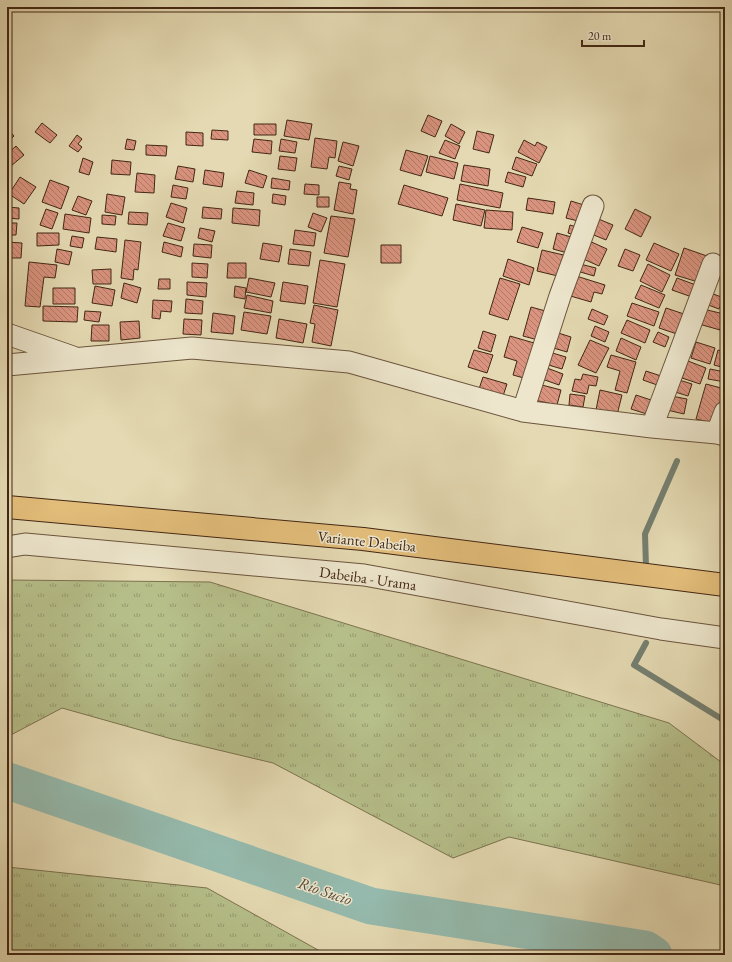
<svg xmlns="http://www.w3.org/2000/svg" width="732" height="962" viewBox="0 0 732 962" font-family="'EB Garamond',serif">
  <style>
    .grass { fill: url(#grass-tufts); stroke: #7c734f }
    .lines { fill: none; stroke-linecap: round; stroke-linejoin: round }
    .stream { stroke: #747f70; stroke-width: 6 }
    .river { stroke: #95baad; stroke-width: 37 }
    .building { fill: url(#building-back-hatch); stroke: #432714 }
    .minor-casing { stroke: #6b543c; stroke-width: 23 }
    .highway-casing { stroke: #432714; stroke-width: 24 }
    .minor { stroke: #ede6cd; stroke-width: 21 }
    .highway { stroke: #e2bc79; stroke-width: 22 }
    .labels { text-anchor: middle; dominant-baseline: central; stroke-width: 3; stroke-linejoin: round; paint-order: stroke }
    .street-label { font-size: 15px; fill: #432714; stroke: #ede6cd }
    .water-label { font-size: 16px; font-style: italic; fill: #584c3a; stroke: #ede6cd }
  </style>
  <defs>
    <pattern id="grass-tufts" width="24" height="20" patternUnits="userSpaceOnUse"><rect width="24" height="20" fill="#b6bf8a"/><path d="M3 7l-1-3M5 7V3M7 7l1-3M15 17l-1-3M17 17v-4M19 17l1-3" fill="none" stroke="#969b70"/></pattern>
    <pattern id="building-back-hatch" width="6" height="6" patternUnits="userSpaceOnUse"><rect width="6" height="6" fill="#d9937e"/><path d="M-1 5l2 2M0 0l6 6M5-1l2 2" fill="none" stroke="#b27866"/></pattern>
  </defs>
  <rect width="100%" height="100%" fill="#e4d9b2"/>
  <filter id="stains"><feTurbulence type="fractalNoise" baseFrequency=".005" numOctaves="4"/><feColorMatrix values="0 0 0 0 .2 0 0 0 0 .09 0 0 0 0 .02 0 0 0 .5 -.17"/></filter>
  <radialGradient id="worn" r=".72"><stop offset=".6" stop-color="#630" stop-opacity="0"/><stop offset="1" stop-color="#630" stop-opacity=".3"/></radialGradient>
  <path class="grass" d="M 7,580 L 210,582 L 669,723 L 725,765 L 725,886 L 509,837 L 453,858 L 273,763 L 172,739 L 62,708 L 7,737 Z
    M 7,867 L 207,888 L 327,955 L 7,955 Z"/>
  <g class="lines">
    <path class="stream" d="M 646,567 L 645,534 L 677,461
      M 646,643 L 634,665 L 725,721"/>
    <path class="river" d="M 7,782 L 8,781 L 371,906 L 645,949 L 654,955"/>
  </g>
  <path class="building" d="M 428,115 L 442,121 L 435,137 L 421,131 Z
    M 287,120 L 312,124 L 309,140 L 284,136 Z
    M 42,123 L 57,135 L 50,143 L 35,132 Z
    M 254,124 L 276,124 L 276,135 L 254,135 Z
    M 451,124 L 465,132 L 459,144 L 445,136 Z
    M 7,128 L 14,136 L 7,143 Z
    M 212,130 L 228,131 L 228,140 L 211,139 Z
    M 477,131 L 494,135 L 489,153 L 473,149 Z
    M 186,132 L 203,133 L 203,146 L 186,145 Z
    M 77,135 L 82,139 L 78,144 L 82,147 L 78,152 L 69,146 Z
    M 315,138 L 337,141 L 335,158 L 329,157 L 327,169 L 311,167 Z
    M 127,139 L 136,141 L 134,150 L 125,149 Z
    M 254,139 L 272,141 L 271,154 L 252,152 Z
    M 281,139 L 297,142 L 295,153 L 279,151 Z
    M 445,140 L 460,146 L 455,159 L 439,153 Z
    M 524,140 L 535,146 L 537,142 L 547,147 L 539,163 L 518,152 Z
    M 343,142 L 359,146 L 353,166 L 338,161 Z
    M 146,145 L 167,146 L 166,156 L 146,155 Z
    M 16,146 L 24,155 L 11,166 L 7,162 L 7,154 Z
    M 406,150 L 428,156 L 421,176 L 400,170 Z
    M 280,156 L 297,158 L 295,171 L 278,169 Z
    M 430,156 L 458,163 L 454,179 L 426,172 Z
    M 516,157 L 537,164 L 532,176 L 512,169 Z
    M 83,158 L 93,162 L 89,175 L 79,172 Z
    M 112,160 L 131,162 L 130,175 L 111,174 Z
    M 464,165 L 490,169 L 488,186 L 461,181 Z
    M 178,166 L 195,169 L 193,182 L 175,179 Z
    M 339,166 L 352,169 L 349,180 L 336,176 Z
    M 205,170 L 224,173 L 222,187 L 203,184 Z
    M 249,170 L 267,176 L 263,188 L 245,183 Z
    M 508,172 L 526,177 L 523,187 L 505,182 Z
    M 137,173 L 155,175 L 154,193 L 135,192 Z
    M 20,177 L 36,187 L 24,204 L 9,194 Z
    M 272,178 L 290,181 L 289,190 L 271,188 Z
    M 50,180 L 69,187 L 61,209 L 42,202 Z
    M 339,182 L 351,184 L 350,189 L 357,190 L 353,214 L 334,210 Z
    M 305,184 L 319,185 L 319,195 L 304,194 Z
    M 460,184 L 503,193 L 500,208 L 457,200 Z
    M 173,185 L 188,188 L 186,199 L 171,197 Z
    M 404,185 L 448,198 L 442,216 L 398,204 Z
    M 237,191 L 254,193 L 253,205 L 235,203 Z
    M 107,194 L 125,197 L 122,215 L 105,212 Z
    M 273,194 L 286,196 L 285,205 L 272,203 Z
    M 78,196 L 92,201 L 86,215 L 72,210 Z
    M 317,197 L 329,197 L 329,207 L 317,207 Z
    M 528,198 L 555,202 L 553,214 L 526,210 Z
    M 571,201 L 587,206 L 582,222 L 566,218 Z
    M 171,203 L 187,208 L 183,223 L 166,217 Z
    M 456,204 L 485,210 L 481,226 L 453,220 Z
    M 7,207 L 19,208 L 19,219 L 7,218 Z
    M 203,207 L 222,209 L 221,219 L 202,218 Z
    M 233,208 L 260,210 L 259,226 L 232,223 Z
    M 46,209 L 58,213 L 52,229 L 40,225 Z
    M 635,209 L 651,217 L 641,237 L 625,229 Z
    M 486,210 L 513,212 L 512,230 L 484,228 Z
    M 129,212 L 148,213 L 147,225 L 128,224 Z
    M 313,213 L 327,218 L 321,232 L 308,227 Z
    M 65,214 L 91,218 L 89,233 L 63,229 Z
    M 102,215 L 116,216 L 115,225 L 102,224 Z
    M 331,216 L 355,219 L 348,257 L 324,253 Z
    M 596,218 L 613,225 L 606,240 L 589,233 Z
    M 7,223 L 17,223 L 16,235 L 7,235 Z
    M 168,223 L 185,228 L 181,241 L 163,236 Z
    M 570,225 L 580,228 L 578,236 L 568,233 Z
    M 522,227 L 543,233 L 538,248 L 517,242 Z
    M 200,228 L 215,231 L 212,242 L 198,238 Z
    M 295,230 L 316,233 L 314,246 L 293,244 Z
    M 37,233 L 59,233 L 59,245 L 37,246 Z
    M 557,233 L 575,238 L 571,254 L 553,249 Z
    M 72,236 L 84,238 L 82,248 L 70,246 Z
    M 97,237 L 117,239 L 116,252 L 95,249 Z
    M 125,240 L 141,242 L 138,270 L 134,269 L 133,280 L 121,278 Z
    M 587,240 L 607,249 L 599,266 L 579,257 Z
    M 7,242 L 22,243 L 21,258 L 7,258 Z
    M 164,242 L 183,247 L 181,257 L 162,252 Z
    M 263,243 L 282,246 L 279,262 L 260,259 Z
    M 654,243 L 679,254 L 671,271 L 646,260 Z
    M 194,244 L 212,245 L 211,258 L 193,256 Z
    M 381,245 L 401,245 L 401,263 L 381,263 Z
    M 684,248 L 707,256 L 698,282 L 675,275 Z
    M 57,249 L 72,252 L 69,265 L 55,262 Z
    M 290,249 L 311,252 L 309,266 L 288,264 Z
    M 625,249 L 640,255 L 633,271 L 618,266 Z
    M 542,250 L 568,256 L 562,277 L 537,271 Z
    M 508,259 L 534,268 L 529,285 L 503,276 Z
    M 320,260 L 345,264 L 337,307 L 313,303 Z
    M 29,262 L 57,265 L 55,278 L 44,277 L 40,307 L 25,306 Z
    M 192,263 L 208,264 L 207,278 L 192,277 Z
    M 228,263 L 246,263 L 246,278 L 227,278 Z
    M 580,264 L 596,268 L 594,276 L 577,271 Z
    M 648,264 L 670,275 L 662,292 L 640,281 Z
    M 111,269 L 111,284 L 93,284 L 92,270 Z
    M 573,275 L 605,285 L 602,294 L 594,292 L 591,302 L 567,295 Z
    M 7,278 L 11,279 L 8,296 L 7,296 Z
    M 249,278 L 275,283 L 271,297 L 246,292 Z
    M 500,278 L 520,284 L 508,320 L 489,314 Z
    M 677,278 L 696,285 L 692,297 L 672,290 Z
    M 159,279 L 170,279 L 170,289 L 158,289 Z
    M 187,282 L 207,283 L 206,297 L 187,295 Z
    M 283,282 L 308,286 L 305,304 L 280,301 Z
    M 124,283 L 141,288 L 137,303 L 121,298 Z
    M 641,285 L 665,295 L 659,308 L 635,298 Z
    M 95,286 L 115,290 L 112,306 L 92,303 Z
    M 235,286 L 246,288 L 245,299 L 234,297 Z
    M 53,288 L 75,288 L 75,304 L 53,304 Z
    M 708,292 L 724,298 L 719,309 L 703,303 Z
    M 247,295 L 273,301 L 271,313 L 244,308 Z
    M 186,299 L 203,301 L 202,314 L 185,313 Z
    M 153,300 L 172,301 L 171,312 L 161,311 L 160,319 L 152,318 Z
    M 632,303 L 659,312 L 654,326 L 627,316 Z
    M 314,305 L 338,310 L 331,346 L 312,342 L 315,324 L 310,323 Z
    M 43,306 L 78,307 L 77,322 L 43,321 Z
    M 531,307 L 549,312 L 542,341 L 523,336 Z
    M 666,308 L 687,315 L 680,335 L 659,328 Z
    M 592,309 L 608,316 L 604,325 L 588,319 Z
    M 703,309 L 724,314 L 720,330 L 699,324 Z
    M 85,311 L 101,312 L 99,322 L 84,320 Z
    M 244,312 L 271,316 L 267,334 L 241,330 Z
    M 213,313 L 235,316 L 233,334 L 211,332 Z
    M 184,319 L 202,320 L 201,335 L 183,334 Z
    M 279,319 L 307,324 L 303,343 L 276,338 Z
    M 627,320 L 650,330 L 645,343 L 621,333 Z
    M 139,321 L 140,338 L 121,340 L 120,322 Z
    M 92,325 L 109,325 L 109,341 L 91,341 Z
    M 595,326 L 609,332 L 605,342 L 591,336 Z
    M 483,331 L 496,335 L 491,352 L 478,348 Z
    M 555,332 L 571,337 L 567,352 L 550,347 Z
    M 658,332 L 669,337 L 665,347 L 653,342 Z
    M 510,336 L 541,345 L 531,380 L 513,375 L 517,361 L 504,357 Z
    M 621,338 L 641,347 L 636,360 L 616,351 Z
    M 590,340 L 609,348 L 596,373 L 578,365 Z
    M 696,342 L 715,348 L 710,364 L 691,358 Z
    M 474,350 L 493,355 L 487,373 L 468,367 Z
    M 718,350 L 725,352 L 725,368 L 714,365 Z
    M 549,352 L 566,357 L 562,369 L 545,364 Z
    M 611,355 L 636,362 L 627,393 L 615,390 L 620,371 L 607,367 Z
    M 688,361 L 706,368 L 700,384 L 682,378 Z
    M 547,368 L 563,374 L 559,385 L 542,379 Z
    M 710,369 L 725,372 L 725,382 L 708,379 Z
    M 646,371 L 664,377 L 660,386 L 643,380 Z
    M 583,374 L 598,377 L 596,386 L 589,385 L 587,394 L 572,391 L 575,379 L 581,380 Z
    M 483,377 L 507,384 L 503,396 L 479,389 Z
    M 676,379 L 692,384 L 688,396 L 672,391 Z
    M 538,384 L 561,390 L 557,405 L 534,400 Z
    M 706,384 L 725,389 L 725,393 L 716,424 L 696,419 Z
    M 600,390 L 622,395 L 617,415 L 596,410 Z
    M 570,394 L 585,396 L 583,407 L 569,405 Z
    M 636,395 L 654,401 L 650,415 L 631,409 Z
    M 671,396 L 687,399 L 684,414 L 667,410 Z"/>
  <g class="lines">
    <g class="minor-casing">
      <path id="minor" d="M 7,334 L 73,357
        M 7,365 L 192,348 L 349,362 L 523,411 L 652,427 L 717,433 L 725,435
        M 523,411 L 560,296 L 593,206
        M 652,427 L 713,264
        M 717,433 L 725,412
        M 7,547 L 25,544 L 364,575 L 661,629 L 725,638"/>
    </g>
    <g class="highway-casing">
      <path id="highway" d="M 7,507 L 363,539 L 725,585"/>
    </g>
    <use href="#minor" class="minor"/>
    <use href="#highway" class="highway"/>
  </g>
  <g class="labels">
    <g class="street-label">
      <text transform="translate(367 541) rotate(6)">Variante Dabeiba</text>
      <text transform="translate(368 578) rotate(8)">Dabeiba - Urama</text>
    </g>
    <g class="water-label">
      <text transform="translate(325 891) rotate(19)">Río Sucio</text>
    </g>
  </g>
  <rect width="732" height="962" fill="none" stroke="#e4d9b2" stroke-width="24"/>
  <rect x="8" y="8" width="716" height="946" fill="none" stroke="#432714" stroke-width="2"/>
  <rect x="12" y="12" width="708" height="938" fill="none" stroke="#432714"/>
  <path d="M582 40v6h62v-6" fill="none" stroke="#432714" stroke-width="2"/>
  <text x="588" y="40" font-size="12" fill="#432714" stroke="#ede6cd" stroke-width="3" paint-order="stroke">20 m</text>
  <rect width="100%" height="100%" filter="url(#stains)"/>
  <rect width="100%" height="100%" fill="url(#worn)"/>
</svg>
